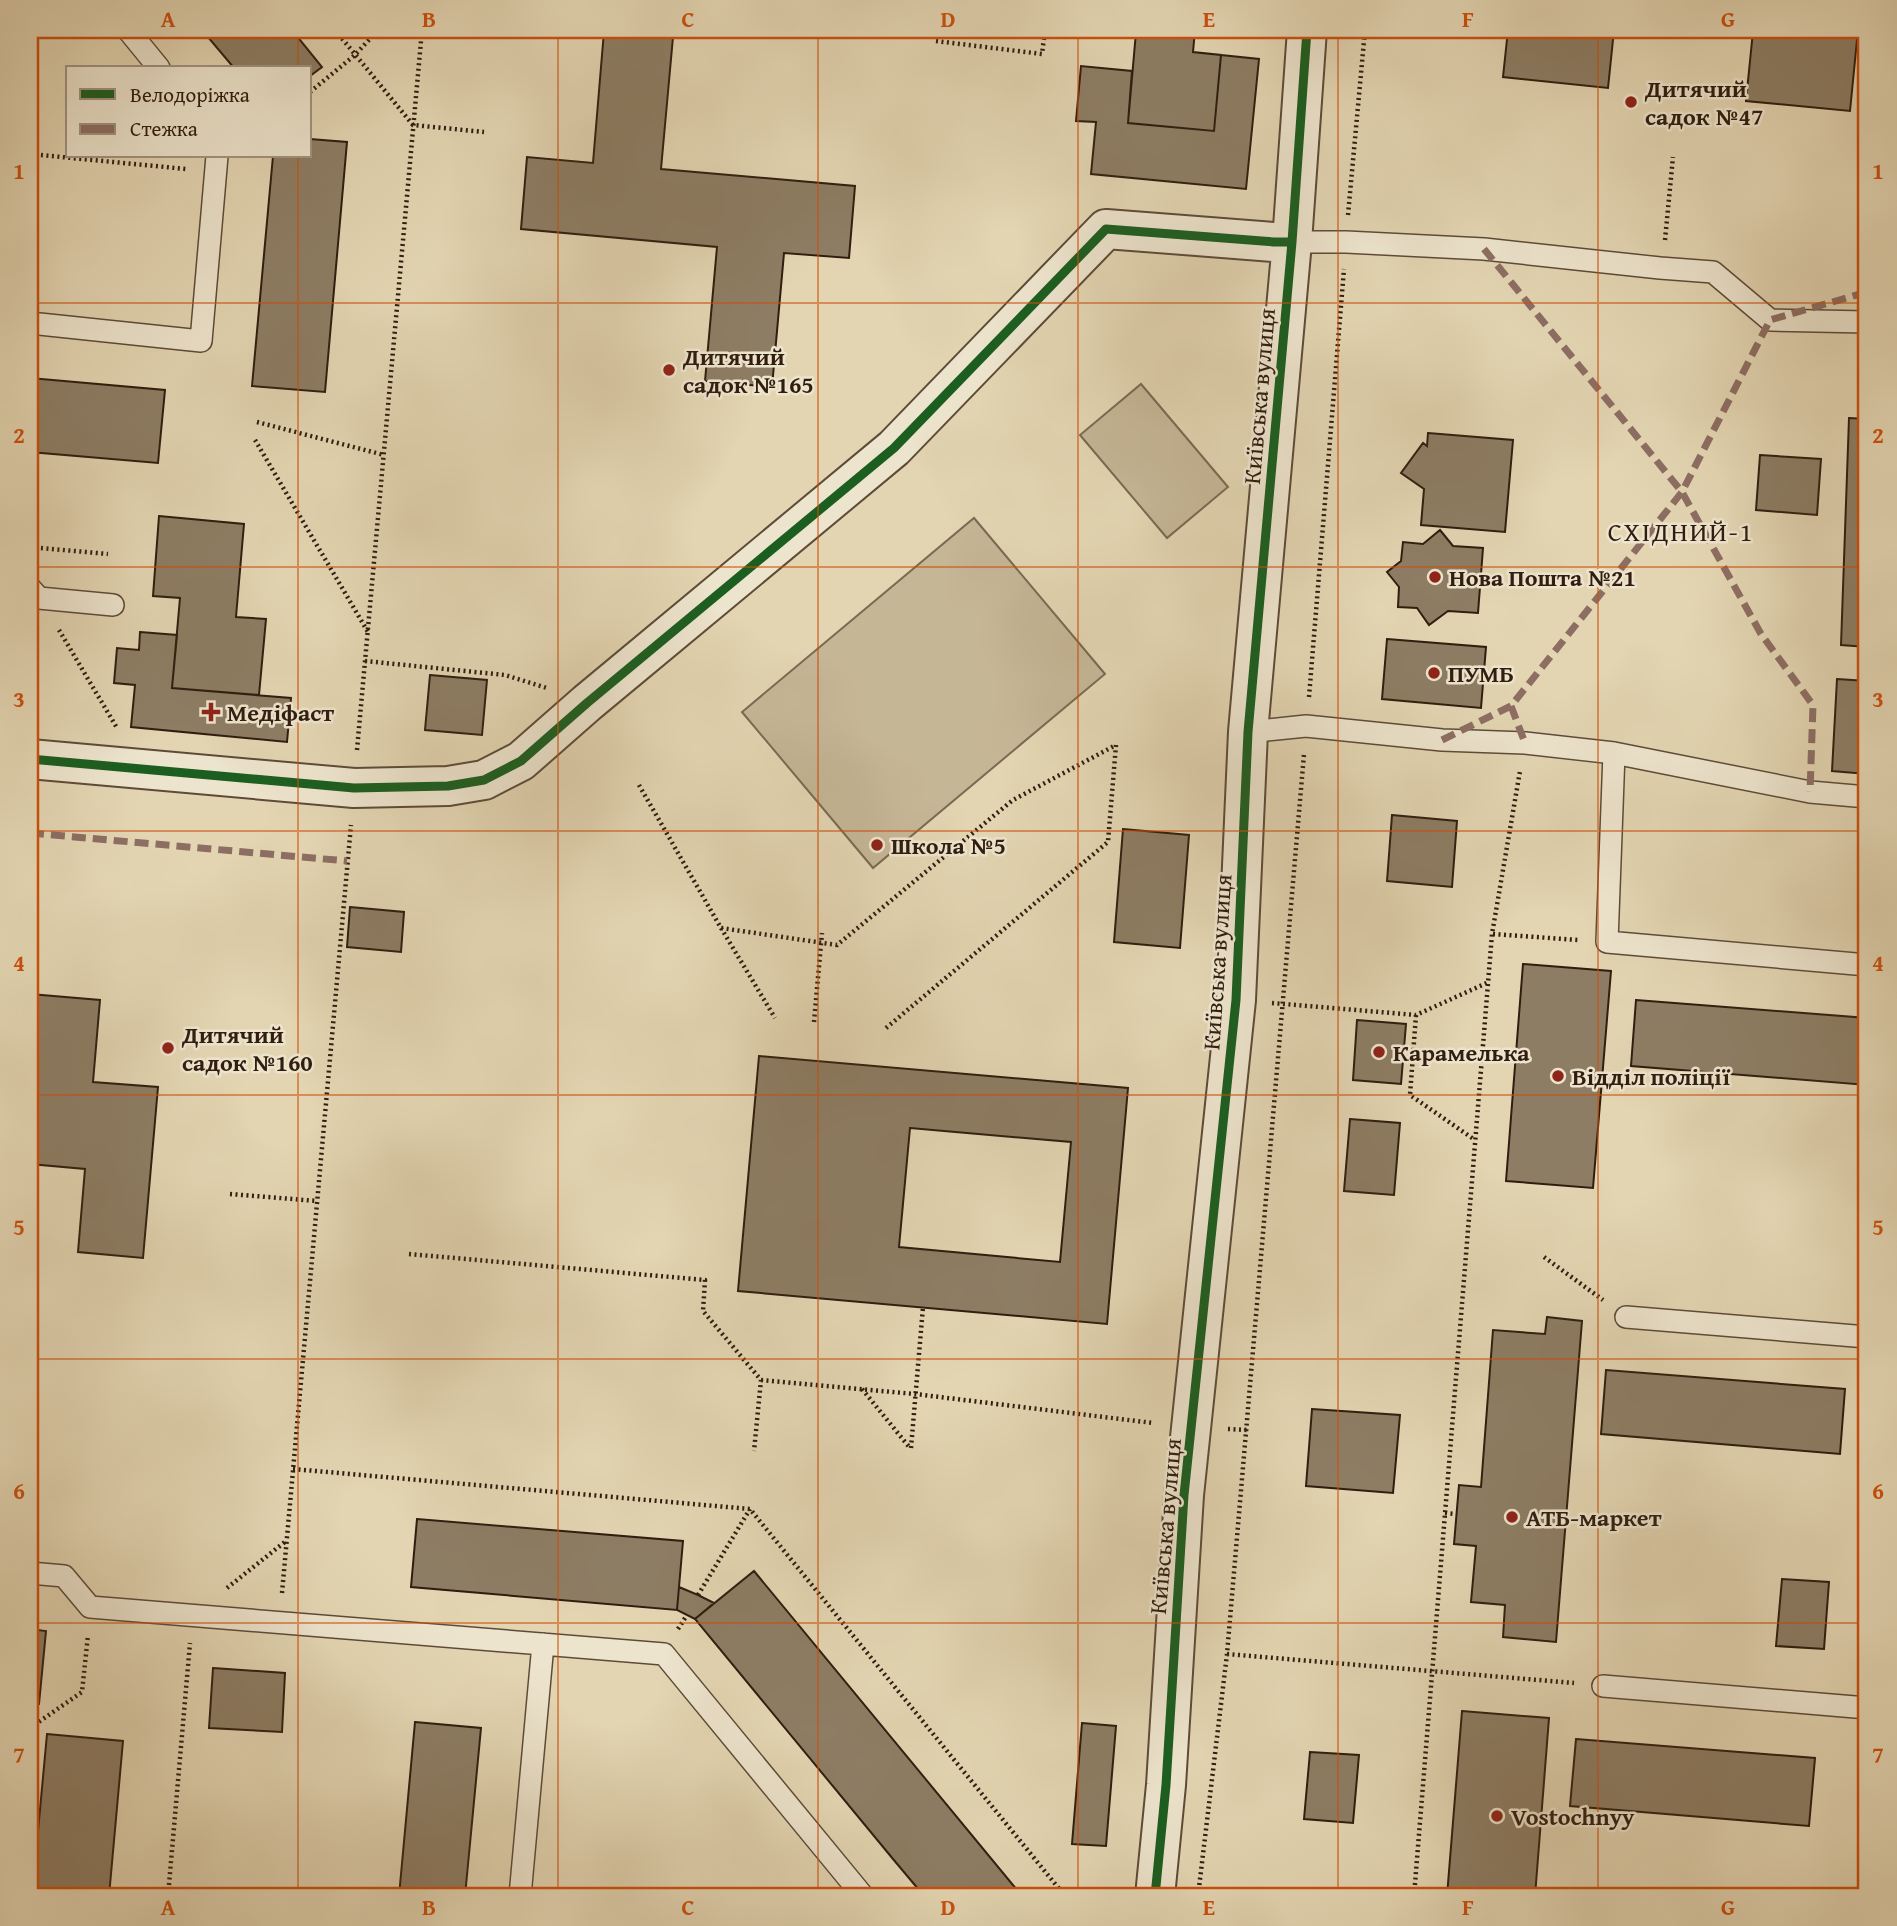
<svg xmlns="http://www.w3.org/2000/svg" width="1897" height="1926" viewBox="0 0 1897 1926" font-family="'Gentium Book Plus',serif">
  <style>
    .green { fill: #c5b696; stroke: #7a6a53; stroke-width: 2 }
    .building { fill: #8d7d64; stroke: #301d10; stroke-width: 2; fill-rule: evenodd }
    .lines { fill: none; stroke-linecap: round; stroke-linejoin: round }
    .service-casing { stroke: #5d4b38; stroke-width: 24 }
    .minor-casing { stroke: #5d4b38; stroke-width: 42 }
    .path { stroke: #301d10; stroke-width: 4.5; stroke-dasharray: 2 3.5; stroke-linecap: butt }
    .service { stroke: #ede4cd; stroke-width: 21 }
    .minor { stroke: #ede4cd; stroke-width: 38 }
    .quiet { stroke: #8d6e63; stroke-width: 7; stroke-dasharray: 14 7; stroke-linecap: butt }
    .cycleway-casing { stroke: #ede4cd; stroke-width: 13 }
    .cycleway { stroke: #1b5e20; stroke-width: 9 }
    .grid { fill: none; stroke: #cc500d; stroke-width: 2; stroke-opacity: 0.55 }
    .poi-dot { fill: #8f2418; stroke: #ede4cd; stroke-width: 2.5 }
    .labels { text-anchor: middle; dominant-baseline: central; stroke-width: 5; stroke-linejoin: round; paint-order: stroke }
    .poi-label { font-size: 24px; font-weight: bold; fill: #301d10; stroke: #ede4cd; text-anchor: start }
    .street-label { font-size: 24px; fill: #301d10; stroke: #ede4cd }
    .neighbourhood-label { font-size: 26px; letter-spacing: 2px; fill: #301d10; stroke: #ede4cd }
    .neatline { fill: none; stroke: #cc500d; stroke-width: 2.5 }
    .grid-label { font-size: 23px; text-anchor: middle; font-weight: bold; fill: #cc500d }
  </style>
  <rect width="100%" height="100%" fill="#e3d5b2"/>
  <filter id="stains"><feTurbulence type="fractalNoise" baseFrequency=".00286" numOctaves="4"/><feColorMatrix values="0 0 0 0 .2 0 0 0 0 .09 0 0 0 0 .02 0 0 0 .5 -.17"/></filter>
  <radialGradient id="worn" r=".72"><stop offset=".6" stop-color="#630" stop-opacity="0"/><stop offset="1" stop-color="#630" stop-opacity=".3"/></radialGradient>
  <path class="green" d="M 1141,384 L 1228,487 L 1167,538 L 1080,435 Z
    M 974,518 L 1105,674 L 873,868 L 742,712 Z"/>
  <path class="building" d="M 202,30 L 292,30 L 322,67 L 310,76 L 310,68 L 234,68 Z
    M 1113,30 L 1195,30 L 1193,52 L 1221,55 L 1214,131 L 1128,123 L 1136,32 Z
    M 1508,30 L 1614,30 L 1608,88 L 1503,77 Z
    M 1743,30 L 1858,30 L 1850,111 L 1746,101 L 1753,31 Z
    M 604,31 L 673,37 L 661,169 L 855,186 L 849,258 L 784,253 L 772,387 L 705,381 L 717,247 L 521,229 L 527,157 L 593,163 Z
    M 1221,55 L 1259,59 L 1246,189 L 1091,174 L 1096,122 L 1076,121 L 1081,66 L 1132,71 L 1128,123 L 1214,131 Z
    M 310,139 L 347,142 L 325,392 L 252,386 L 273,156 L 310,156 Z
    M 30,378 L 165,390 L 158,463 L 30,452 Z
    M 1849,418 L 1867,419 L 1867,647 L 1841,645 Z
    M 1428,433 L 1513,440 L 1505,532 L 1421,525 L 1424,489 L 1401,473 L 1423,443 L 1427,446 Z
    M 1760,455 L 1821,459 L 1817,515 L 1756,510 Z
    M 159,516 L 244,524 L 236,617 L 266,619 L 259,695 L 172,688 L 180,598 L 153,596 Z
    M 1440,530 L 1453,546 L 1483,548 L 1478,613 L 1448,611 L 1429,625 L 1417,608 L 1398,607 L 1399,587 L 1387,572 L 1401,561 L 1403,542 L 1423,544 Z
    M 140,632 L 177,635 L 172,688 L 291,698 L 287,742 L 131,727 L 135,685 L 114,683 L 117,648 L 139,650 Z
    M 1387,639 L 1486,647 L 1481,708 L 1382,699 Z
    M 430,675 L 487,680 L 482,735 L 425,730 Z
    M 1837,679 L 1867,681 L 1867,774 L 1832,771 Z
    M 1392,815 L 1457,821 L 1452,887 L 1387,881 Z
    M 1123,829 L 1189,835 L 1180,948 L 1114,942 Z
    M 350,907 L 404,912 L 401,952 L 347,947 Z
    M 1523,964 L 1611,971 L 1593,1188 L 1506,1181 Z
    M 30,994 L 100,1000 L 93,1082 L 158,1087 L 143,1258 L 78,1252 L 85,1169 L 30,1164 Z
    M 1636,1000 L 1867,1018 L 1867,1085 L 1631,1066 Z
    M 1357,1020 L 1406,1024 L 1401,1084 L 1353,1080 Z
    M 759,1056 L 1128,1088 L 1107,1324 L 738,1291 ZM 910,1128 L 1071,1142 L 1060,1262 L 899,1247 Z
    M 1350,1119 L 1400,1123 L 1394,1195 L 1344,1191 Z
    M 1547,1317 L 1582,1321 L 1556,1642 L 1503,1637 L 1505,1605 L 1471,1602 L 1476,1546 L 1454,1544 L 1459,1485 L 1481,1487 L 1493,1330 L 1545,1334 Z
    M 1606,1370 L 1845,1389 L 1840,1454 L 1601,1434 Z
    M 1312,1409 L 1400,1415 L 1393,1493 L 1306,1486 Z
    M 417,1519 L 683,1541 L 677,1610 L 411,1587 Z
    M 754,1571 L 1022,1896 L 924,1896 L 893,1859 L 695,1619 Z
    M 1782,1579 L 1829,1582 L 1824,1649 L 1776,1646 Z
    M 679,1587 L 698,1595 L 714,1603 L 695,1619 L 677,1610 Z
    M 30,1629 L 46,1631 L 39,1704 L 30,1703 Z
    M 213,1668 L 285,1673 L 282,1732 L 209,1728 Z
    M 1462,1711 L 1549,1718 L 1535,1896 L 1447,1896 Z
    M 415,1722 L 481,1728 L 465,1896 L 399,1896 Z
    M 1082,1723 L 1116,1726 L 1106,1846 L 1072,1844 Z
    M 47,1734 L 123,1741 L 109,1896 L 32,1896 Z
    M 1576,1739 L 1815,1758 L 1809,1826 L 1570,1806 Z
    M 1310,1752 L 1359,1755 L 1353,1823 L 1304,1819 Z"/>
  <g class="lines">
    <g class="service-casing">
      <path id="service" d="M 128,30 L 159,68
        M 1292,242 L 1346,242 L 1484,249 L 1660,268 L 1713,272 L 1770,320 L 1867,322
        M 30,323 L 201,341 L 217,156
        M 30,588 L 39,598 L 113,605
        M 1248,732 L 1306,726 L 1442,740 L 1525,743 L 1614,753 L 1810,792 L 1867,797
        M 1614,753 L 1607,942 L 1867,965
        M 1626,1317 L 1867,1337
        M 30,1573 L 64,1576 L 90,1607 L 664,1654 L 863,1896
        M 1603,1686 L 1867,1708
        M 520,1896 L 543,1644"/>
    </g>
    <g class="minor-casing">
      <path id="minor" d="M 30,759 L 354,788 L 448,786 L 484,780 L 521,761 L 587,703 L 894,448 L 1106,229 L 1274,242 L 1292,242
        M 1155,1896 L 1166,1785 L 1184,1495 L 1236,1000 L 1248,732 L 1292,242 L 1307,30"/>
    </g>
    <path class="path" d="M 335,30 L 413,125 L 484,132
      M 936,41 L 1042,54 L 1045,30
      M 30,46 L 39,30
      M 310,92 L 355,55 L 378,30
      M 30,154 L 186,169
      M 1348,215 L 1365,30
      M 1665,240 L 1673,157
      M 257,422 L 384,455
      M 255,440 L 368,632
      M 30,547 L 108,554
      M 59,630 L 117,728
      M 365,661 L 505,675 L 547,688
      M 1309,697 L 1344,269
      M 30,706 L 37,626
      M 357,750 L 422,30
      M 639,785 L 721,928 L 837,945 L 1013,800 L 1116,745
      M 721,928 L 775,1018
      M 1493,934 L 1578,940
      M 1272,1003 L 1416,1015 L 1489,982
      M 1416,1015 L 1410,1095 L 1475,1140
      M 814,1022 L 822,933
      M 886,1028 L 1108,842 L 1116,745
      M 230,1194 L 317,1201
      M 409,1254 L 705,1280 L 703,1311 L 761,1380 L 754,1451
      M 1544,1257 L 1603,1300
      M 761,1380 L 915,1394 L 1153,1423
      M 862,1389 L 910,1448
      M 1228,1429 L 1247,1430
      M 911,1448 L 923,1307
      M 293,1469 L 750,1509 L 1065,1896
      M 1445,1513 L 1456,1514
      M 227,1588 L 286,1541
      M 282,1593 L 351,825
      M 698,1595 L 750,1509
      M 678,1629 L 687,1615
      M 1227,1654 L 1574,1683
      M 30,1728 L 82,1692 L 88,1635
      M 168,1896 L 190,1643
      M 1198,1896 L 1227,1654 L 1304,754
      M 1414,1896 L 1492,934 L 1520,771"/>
    <use href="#service" class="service"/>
    <use href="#minor" class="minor"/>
    <path class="quiet" d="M 1484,249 L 1682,492 L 1761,634 L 1813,705 L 1810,792
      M 1511,706 L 1525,743
      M 1442,740 L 1511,706 L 1682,492 L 1770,320 L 1867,292
      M 30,833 L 347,861"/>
    <g class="cycleway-casing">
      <path id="cycleway" d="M 30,759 L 354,788 L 448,786 L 484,780 L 521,761 L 587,703 L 894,448 L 1106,229 L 1274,242 L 1292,242
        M 1155,1896 L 1166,1785 L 1184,1495 L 1236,1000 L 1248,732 L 1292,242 L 1307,30"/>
    </g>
    <use href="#cycleway" class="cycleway"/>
  </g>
  <path class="grid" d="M 298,30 L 298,68M 558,30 L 558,1896M 818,30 L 818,1896M 1078,30 L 1078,1896M 1338,30 L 1338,1896M 1598,30 L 1598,1896M 298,156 L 298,1896M 30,303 L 1867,303M 30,567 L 1867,567M 30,831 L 1867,831M 30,1095 L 1867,1095M 30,1359 L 1867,1359M 30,1623 L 1867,1623"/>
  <g class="poi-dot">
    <circle cx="1631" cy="102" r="7"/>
    <circle cx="669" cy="370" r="7"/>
    <circle cx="1435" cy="577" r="7"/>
    <circle cx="1434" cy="673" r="7"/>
    <path d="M207.5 701.5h7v7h7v7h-7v7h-7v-7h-7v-7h7z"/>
    <circle cx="877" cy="845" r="7"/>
    <circle cx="168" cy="1048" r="7"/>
    <circle cx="1379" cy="1052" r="7"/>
    <circle cx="1558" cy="1076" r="7"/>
    <circle cx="1512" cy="1517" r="7"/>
    <circle cx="1497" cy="1816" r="7"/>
  </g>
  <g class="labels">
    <g class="poi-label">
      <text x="1645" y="88">Дитячий<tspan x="1645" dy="28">садок №47</tspan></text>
      <text x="683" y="356">Дитячий<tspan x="683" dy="28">садок №165</tspan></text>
      <text x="1449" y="577">Нова Пошта №21</text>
      <text x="1448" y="673">ПУМБ</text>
      <text x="227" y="712">Медіфаст</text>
      <text x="891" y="845">Школа №5</text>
      <text x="182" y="1034">Дитячий<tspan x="182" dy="28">садок №160</tspan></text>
      <text x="1393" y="1052">Карамелька</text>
      <text x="1572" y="1076">Відділ поліції</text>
      <text x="1526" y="1517">АТБ-маркет</text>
      <text x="1511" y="1816">Vostochnyy</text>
    </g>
    <g class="street-label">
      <text transform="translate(1259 396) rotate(-85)">Київська вулиця</text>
      <text transform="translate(1217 962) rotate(-86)">Київська вулиця</text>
      <text transform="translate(1165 1526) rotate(-85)">Київська вулиця</text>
    </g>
    <g class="neighbourhood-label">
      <text x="1681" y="531">СХІДНИЙ-1</text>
    </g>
  </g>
  <rect width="1897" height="1926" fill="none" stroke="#e3d5b2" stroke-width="77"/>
  <rect x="66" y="66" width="245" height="91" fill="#ede4cd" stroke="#a19481" stroke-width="2"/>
  <rect x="80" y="89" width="35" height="10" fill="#1b5e20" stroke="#a19481" stroke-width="2"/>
  <text x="130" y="102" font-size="21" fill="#301d10">Велодоріжка</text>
  <rect x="80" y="124" width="35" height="10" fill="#8d6e63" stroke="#a19481" stroke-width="2"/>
  <text x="130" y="136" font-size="21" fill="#301d10">Стежка</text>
  <rect x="38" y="38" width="1820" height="1850" class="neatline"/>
  <g class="grid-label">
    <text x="168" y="27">A</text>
    <text x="429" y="27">B</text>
    <text x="688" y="27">C</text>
    <text x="948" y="27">D</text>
    <text x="1209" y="27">E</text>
    <text x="1468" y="27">F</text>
    <text x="1728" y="27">G</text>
    <text x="19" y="179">1</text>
    <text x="1878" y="179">1</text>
    <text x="19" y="443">2</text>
    <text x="1878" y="443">2</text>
    <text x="19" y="707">3</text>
    <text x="1878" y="707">3</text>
    <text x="19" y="971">4</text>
    <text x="1878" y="971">4</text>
    <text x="19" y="1235">5</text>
    <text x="1878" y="1235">5</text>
    <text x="19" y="1499">6</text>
    <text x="1878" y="1499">6</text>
    <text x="19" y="1763">7</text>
    <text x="1878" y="1763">7</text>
    <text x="168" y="1915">A</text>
    <text x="429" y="1915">B</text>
    <text x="688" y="1915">C</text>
    <text x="948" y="1915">D</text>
    <text x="1209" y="1915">E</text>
    <text x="1468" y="1915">F</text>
    <text x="1728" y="1915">G</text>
  </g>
  <rect width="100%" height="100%" filter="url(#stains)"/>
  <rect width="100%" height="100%" fill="url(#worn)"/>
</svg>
